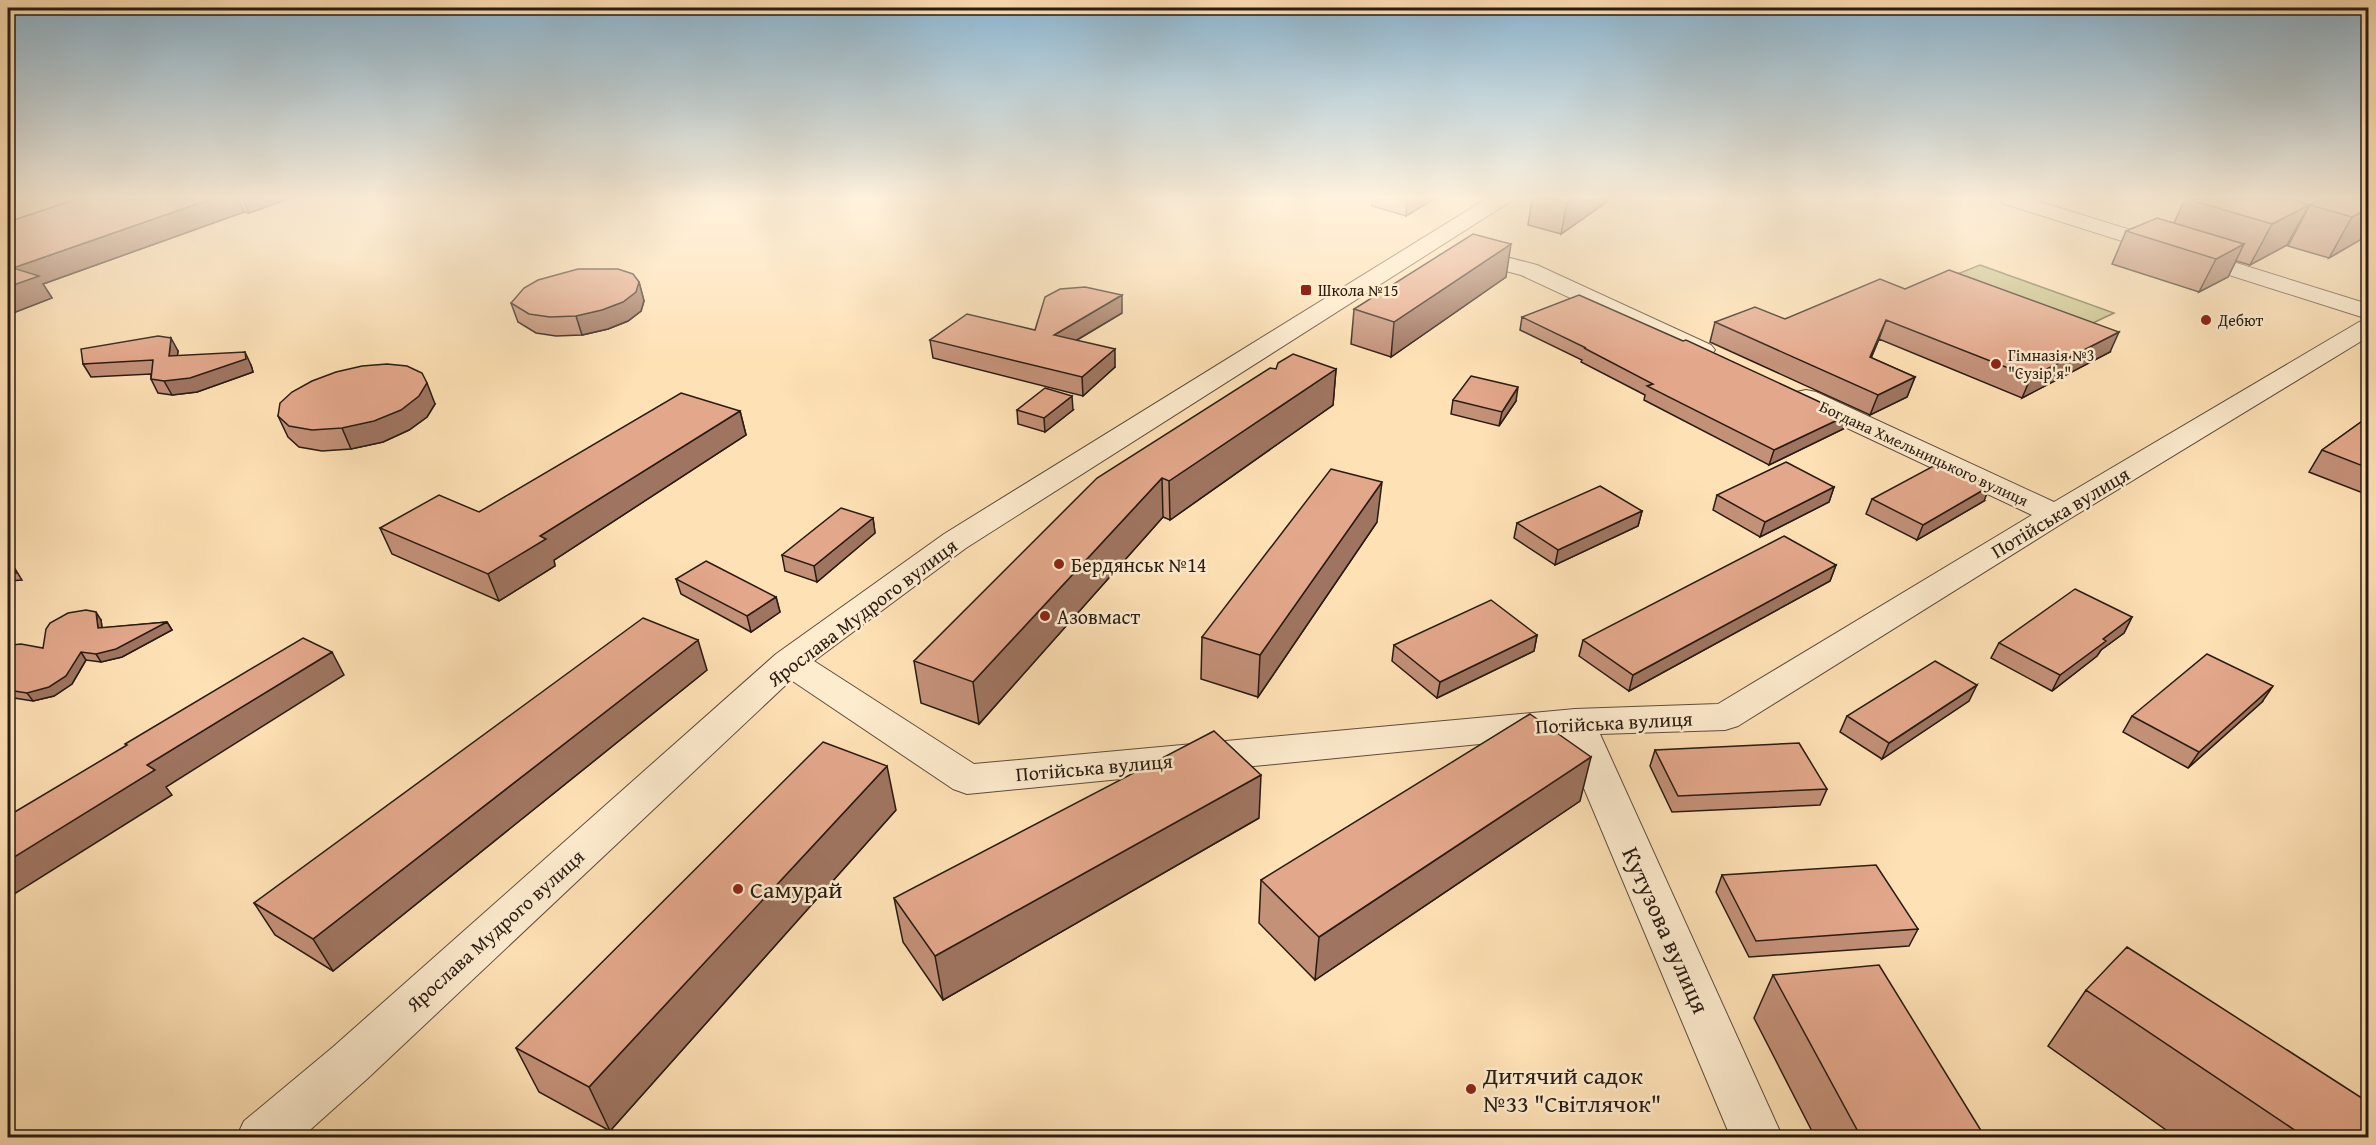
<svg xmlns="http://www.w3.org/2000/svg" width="2376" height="1145" viewBox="0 0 2376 1145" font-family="'Gentium Book Plus',serif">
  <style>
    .green { fill: #c7c188; stroke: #786e4d; stroke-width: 1.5 }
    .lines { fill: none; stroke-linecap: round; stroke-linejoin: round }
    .street-casing { stroke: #5e4c3b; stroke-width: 2 }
    .street { fill: #feeccf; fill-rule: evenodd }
    .wall { fill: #c39078; stroke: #291b12; stroke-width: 1.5 }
    .shaded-wall { fill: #9f7561; stroke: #291b12; stroke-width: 1.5 }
    .building { fill: #e3a78b; stroke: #291b12; stroke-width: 1.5 }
    .poi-dot { fill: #8f2418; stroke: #feeccf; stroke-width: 2 }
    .labels { text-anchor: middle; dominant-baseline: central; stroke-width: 5; stroke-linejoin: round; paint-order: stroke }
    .far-poi-label { font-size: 16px; fill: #291b12; stroke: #feeccf; text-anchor: start }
    .far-street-label { font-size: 16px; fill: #291b12; stroke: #feeccf }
    .street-label { font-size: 20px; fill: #291b12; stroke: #feeccf }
    .poi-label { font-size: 20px; fill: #291b12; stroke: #feeccf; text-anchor: start }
    .near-poi-label { font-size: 24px; fill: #291b12; stroke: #feeccf; text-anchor: start }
    .near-street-label { font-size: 24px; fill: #291b12; stroke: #feeccf }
  </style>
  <rect width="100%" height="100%" fill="#fee1b5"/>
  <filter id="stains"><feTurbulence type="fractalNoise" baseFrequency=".00333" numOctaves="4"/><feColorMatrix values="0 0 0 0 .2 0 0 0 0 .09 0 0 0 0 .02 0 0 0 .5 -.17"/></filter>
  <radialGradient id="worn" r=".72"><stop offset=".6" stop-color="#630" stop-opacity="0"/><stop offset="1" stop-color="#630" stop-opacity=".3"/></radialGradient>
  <path class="green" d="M 1980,265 L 2114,313 L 2076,331 L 1942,280 Z"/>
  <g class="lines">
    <g class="street-casing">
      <path id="street" d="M 1486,199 L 1511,199 L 1508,203 L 966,548 L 814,661 L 974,764 L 1575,709 L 1718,704 L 2032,515 L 1796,404 L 1792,398 L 1796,392 L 1806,390 L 1816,392 L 2054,502 L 2359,322 L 2368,320 L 2368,337 L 2066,521 L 1738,726 L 1725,730 L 1600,734 L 1783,1138 L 1731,1138 L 1562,736 L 967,794 L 953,789 L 791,680 L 367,1079 L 301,1138 L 236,1138 L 244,1121 L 333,1047 L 776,654 L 944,534 Z
        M 1999,199 L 2031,199 L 2368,304 L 2368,319 L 2002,203 Z
        M 1464,246 L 1537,265 L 1711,345 L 1715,350 L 1711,355 L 1702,358 L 1693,355 L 1521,275 L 1456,258 L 1453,253 L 1456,248 Z"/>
    </g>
    <use href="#street" class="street"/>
  </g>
  <path class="wall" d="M 77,199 L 288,199 L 249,213 L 244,212 L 43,284 L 52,298 L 8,315 L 8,222 Z
    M 1372,199 L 1434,199 L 1406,216 L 1372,206 Z
    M 1532,199 L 1611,199 L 1561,234 L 1528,225 Z
    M 2185,199 L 2289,199 L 2287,245 L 2250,265 L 2236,261 L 2228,277 L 2199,292 L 2112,264 L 2126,231 L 2174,223 Z
    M 2310,205 L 2368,208 L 2368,228 L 2367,228 L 2360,240 L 2329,258 L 2288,246 Z
    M 1506,277 L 1391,357 L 1351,344 L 1354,309 Z
    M 639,282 L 644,301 L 641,311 L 628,321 L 608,329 L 582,335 L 556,336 L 536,333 L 518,322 L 511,303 Z
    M 1905,289 L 2110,352 L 2022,398 L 1879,339 L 1871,358 L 1915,377 L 1907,397 L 1870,415 L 1710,342 L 1715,322 L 1785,319 Z
    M 1122,313 L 1077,340 L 1115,367 L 1083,396 L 933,358 L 930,340 L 1035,330 Z
    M 1522,317 L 1843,429 L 1769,465 L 1644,400 L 1645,395 L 1581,362 L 1582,360 L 1520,330 Z
    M 178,351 L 177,356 L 251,365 L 253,372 L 197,392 L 172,395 L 158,393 L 151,379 L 151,374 L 91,377 L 83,364 Z
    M 1276,369 L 1336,369 L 1333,405 L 1170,520 L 1163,517 L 979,724 L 921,703 L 914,661 Z
    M 1453,400 L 1516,401 L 1499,426 L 1451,414 Z
    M 435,404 L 427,417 L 409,430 L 383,442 L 351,449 L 322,451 L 299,447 L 288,437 L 278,416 Z
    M 1017,410 L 1073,410 L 1045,432 L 1018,424 Z
    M 740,411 L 746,435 L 554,560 L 555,566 L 499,601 L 392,554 L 380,528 L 479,512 Z
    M 2368,417 L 2368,495 L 2309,472 L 2322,450 Z
    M 1834,487 L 1829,502 L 1760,537 L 1713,510 L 1717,495 Z
    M 1872,499 L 1984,501 L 1917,540 L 1866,514 Z
    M 1642,511 L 1638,526 L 1555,565 L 1514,538 L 1517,523 Z
    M 873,518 L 875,533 L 817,582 L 785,571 L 782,555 Z
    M 1377,522 L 1258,697 L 1201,679 L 1202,637 Z
    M 8,557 L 9,559 L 22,580 L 8,581 Z
    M 1836,565 L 1830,581 L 1629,691 L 1579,656 L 1583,640 Z
    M 676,579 L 776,597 L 780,612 L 751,632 L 681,594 Z
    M 2132,617 L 2124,633 L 2101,650 L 2097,656 L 2052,691 L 1991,658 L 1999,643 Z
    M 101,620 L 102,628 L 167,622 L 172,630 L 122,657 L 101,662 L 86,660 L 72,684 L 54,696 L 33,701 L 8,697 L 8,647 L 43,648 Z
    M 1537,635 L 1534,651 L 1437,698 L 1392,661 L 1394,645 Z
    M 707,670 L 333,971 L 275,935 L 254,903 Z
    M 1969,701 L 1882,759 L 1840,732 L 1847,716 Z
    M 2262,702 L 2188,768 L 2123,732 L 2132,716 Z
    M 1655,750 L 1827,789 L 1820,805 L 1672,812 L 1650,766 Z
    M 1580,801 L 1315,980 L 1259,923 L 1261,880 Z
    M 896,810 L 610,1131 L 539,1092 L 516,1048 Z
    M 1259,818 L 943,1000 L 903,942 L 894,898 Z
    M 1722,875 L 1918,929 L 1909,946 L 1749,957 L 1716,892 Z
    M 1773,975 L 1985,1137 L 1815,1137 L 1754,1018 Z
    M 2086,990 L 2368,1137 L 2176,1137 L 2048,1046 Z"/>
  <path class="shaded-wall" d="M 211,199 L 238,199 L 244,212 L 43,284 L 52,298 L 8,315 L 8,287 L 13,268 Z
    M 243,199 L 288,199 L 249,213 Z
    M 1407,199 L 1434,199 L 1406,216 Z
    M 1572,199 L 1611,199 L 1561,234 L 1567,203 Z
    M 2309,205 L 2287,245 L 2250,265 L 2272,224 Z
    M 2368,208 L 2368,225 L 2360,240 L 2329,258 L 2352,217 Z
    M 1511,244 L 1506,277 L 1391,357 L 1394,322 Z
    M 2244,244 L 2228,277 L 2199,292 L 2216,259 Z
    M 639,282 L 644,301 L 641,311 L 628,321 L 608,329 L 582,335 L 576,316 Z
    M 1122,295 L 1122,313 L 1055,353 L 1054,335 Z
    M 1886,320 L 1879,339 L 1863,377 L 1870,357 Z
    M 2119,332 L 2110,352 L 2022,398 L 2031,377 Z
    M 171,338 L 178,351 L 176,370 L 169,356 Z
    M 1115,349 L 1115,367 L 1083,396 L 1082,377 Z
    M 245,352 L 251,365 L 253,372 L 197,392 L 172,395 L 164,381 Z
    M 1336,369 L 1333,405 L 1170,520 L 1169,481 Z
    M 1915,377 L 1907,397 L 1870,415 L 1878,395 Z
    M 427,383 L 435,404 L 427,417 L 409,430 L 383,442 L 351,449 L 342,428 Z
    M 1518,387 L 1516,401 L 1499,426 L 1502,412 Z
    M 1072,396 L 1073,410 L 1045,432 L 1044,418 Z
    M 740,411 L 746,435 L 554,560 L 555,566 L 499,601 L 488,574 L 540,536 Z
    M 1848,415 L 1843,429 L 1769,465 L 1774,450 Z
    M 1162,478 L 1163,517 L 979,724 L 973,682 Z
    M 1382,482 L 1377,522 L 1258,697 L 1260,655 Z
    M 1990,486 L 1984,501 L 1917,540 L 1923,525 Z
    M 1834,487 L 1829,502 L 1760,537 L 1765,522 Z
    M 1642,511 L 1638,526 L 1555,565 L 1558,550 Z
    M 873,518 L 875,533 L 817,582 L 814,566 Z
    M 1836,565 L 1830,581 L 1629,691 L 1633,675 Z
    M 776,597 L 780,612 L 751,632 L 747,616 Z
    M 96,612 L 101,620 L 103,636 L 98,628 Z
    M 2132,617 L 2124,633 L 2101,650 L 2097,656 L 2052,691 L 2060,675 L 2103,639 Z
    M 167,622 L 172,630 L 122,657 L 101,662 L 96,654 Z
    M 1537,635 L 1534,651 L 1437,698 L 1440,682 Z
    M 698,640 L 707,670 L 333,971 L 313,939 Z
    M 81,652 L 86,660 L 72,684 L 54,696 L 33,701 L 27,693 Z
    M 332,652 L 344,675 L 166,787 L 172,795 L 8,898 L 8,861 L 147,765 Z
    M 1977,685 L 1969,701 L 1882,759 L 1889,743 Z
    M 2273,686 L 2262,702 L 2188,768 L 2199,752 Z
    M 1591,757 L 1580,801 L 1315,980 L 1319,937 Z
    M 887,766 L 896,810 L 610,1131 L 589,1087 Z
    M 1261,775 L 1259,818 L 943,1000 L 935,956 Z"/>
  <path class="building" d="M 77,199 L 211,199 L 13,268 L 39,276 L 8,287 L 8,222 Z
    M 1554,199 L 1572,199 L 1567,203 Z
    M 2187,199 L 2289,199 L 2309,205 L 2272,224 Z
    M 2321,199 L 2368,199 L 2368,208 L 2352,217 L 2310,205 Z
    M 2157,218 L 2244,244 L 2216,259 L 2126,231 Z
    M 1473,234 L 1511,244 L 1394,322 L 1354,309 Z
    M 578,269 L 618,269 L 633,274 L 639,282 L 636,292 L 623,302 L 602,310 L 576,316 L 550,317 L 529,314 L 511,303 L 524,288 L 538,280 Z
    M 1949,270 L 2119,332 L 2031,377 L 1886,320 L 1870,357 L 1915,377 L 1878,395 L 1715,322 L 1755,307 L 1785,319 L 1880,279 L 1905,289 Z
    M 1085,287 L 1122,295 L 1054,335 L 1115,349 L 1082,377 L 930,340 L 967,314 L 1035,330 L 1045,297 L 1060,289 Z
    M 1579,295 L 1683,341 L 1686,340 L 1848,415 L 1774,450 L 1647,386 L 1653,384 L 1584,348 L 1586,348 L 1522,317 Z
    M 158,336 L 171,338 L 169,356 L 245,352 L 246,359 L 190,378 L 164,381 L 151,379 L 153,360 L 83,364 L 81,349 Z
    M 1293,354 L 1336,369 L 1169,481 L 1162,478 L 973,682 L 914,661 L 1097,478 L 1270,368 L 1276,369 L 1278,363 Z
    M 387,364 L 407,366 L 422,373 L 427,383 L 419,396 L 401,410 L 374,421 L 342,428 L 312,430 L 289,426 L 278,416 L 280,403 L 292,392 L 312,381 L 336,372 L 362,366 Z
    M 1471,376 L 1518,387 L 1502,412 L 1453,400 Z
    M 1045,388 L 1072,396 L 1044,418 L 1017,410 Z
    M 681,393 L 740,411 L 540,536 L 546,539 L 488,574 L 380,528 L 439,495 L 479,512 Z
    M 2368,417 L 2368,468 L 2322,450 Z
    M 1786,462 L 1834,487 L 1765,522 L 1717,495 Z
    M 1939,463 L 1990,486 L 1923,525 L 1872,499 Z
    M 1331,469 L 1382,482 L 1260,655 L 1202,637 Z
    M 1600,486 L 1642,511 L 1558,550 L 1517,523 Z
    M 841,508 L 873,518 L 814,566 L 782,555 Z
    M 1784,536 L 1836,565 L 1633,675 L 1583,640 Z
    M 8,558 L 16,573 L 8,573 Z
    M 706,561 L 776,597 L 747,616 L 676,579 Z
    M 2075,589 L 2132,617 L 2103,639 L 2106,641 L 2060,675 L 1999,643 Z
    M 1491,600 L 1537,635 L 1440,682 L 1394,645 Z
    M 86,610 L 96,612 L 98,628 L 167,622 L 116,649 L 96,654 L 81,652 L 66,676 L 49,687 L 27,693 L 8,690 L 8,647 L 12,645 L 21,644 L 43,648 L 46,629 L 50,623 L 68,613 Z
    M 643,618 L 698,640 L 313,939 L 254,903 Z
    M 303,638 L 332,652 L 147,765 L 155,770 L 8,861 L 8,816 L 127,745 L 125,744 Z
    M 2207,654 L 2273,686 L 2199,752 L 2132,716 Z
    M 1935,661 L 1977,685 L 1889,743 L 1847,716 Z
    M 1530,714 L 1591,757 L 1319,937 L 1261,880 Z
    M 1214,731 L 1261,775 L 935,956 L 894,898 Z
    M 823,742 L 887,766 L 589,1087 L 516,1048 Z
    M 1799,743 L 1827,789 L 1678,796 L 1655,750 Z
    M 1876,865 L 1918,929 L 1756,941 L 1722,875 Z
    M 2127,947 L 2368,1102 L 2368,1137 L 2305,1137 L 2086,990 Z
    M 1879,965 L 1985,1137 L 1861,1137 L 1773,975 Z"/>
  <linearGradient id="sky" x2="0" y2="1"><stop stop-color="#8bb7d3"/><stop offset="0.55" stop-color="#fff2de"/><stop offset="1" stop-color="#fff2de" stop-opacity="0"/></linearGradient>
  <rect width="2376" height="360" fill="url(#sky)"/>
  <g class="poi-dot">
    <rect x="1300" y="284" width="12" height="12" rx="3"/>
    <circle cx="2206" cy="320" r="6"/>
    <circle cx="1996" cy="364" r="6"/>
    <circle cx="1059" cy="564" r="6"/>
    <circle cx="1045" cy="616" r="6"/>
    <circle cx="738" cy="889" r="6"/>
    <circle cx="1471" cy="1089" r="6"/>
  </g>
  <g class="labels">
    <g class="far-poi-label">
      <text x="1318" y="290">Школа №15</text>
      <text x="2218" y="320">Дебют</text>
      <text x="2008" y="355">Гімназія №3<tspan x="2008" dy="18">"Сузір'я"</tspan></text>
    </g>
    <g class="far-street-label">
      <text transform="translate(1924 453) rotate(25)">Богдана Хмельницького вулиця</text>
    </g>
    <g class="street-label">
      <text transform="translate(2060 512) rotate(-31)">Потійська вулиця</text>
      <text transform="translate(862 612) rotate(-37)">Ярослава Мудрого вулиця</text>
      <text transform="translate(1614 722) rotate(-3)">Потійська вулиця</text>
      <text transform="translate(1094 767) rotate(-5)">Потійська вулиця</text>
      <text transform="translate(495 930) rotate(-42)">Ярослава Мудрого вулиця</text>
    </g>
    <g class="poi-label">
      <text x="1071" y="564">Бердянськ №14</text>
      <text x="1057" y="616">Азовмаст</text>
    </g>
    <g class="near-poi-label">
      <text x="750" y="889">Самурай</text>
      <text x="1483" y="1075">Дитячий садок<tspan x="1483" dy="28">№33 "Світлячок"</tspan></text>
    </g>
    <g class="near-street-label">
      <text transform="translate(1666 930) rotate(66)">Кутузова вулиця</text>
    </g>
  </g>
  <rect width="2376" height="1145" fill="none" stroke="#fee1b5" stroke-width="30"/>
  <rect x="9" y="9" width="2358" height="1127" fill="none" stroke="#291b12" stroke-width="3"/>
  <rect x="15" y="15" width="2346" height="1115" fill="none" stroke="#291b12" stroke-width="1.5"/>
  <rect width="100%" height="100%" filter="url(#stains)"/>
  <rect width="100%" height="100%" fill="url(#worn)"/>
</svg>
